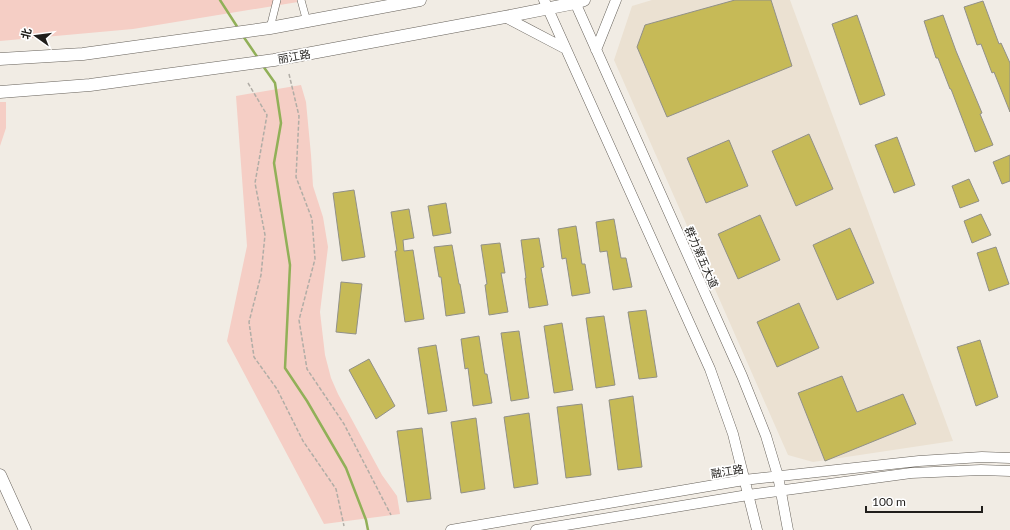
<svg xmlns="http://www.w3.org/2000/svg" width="1010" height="530" viewBox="0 0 1010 530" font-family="Lato,'Noto Sans SC',sans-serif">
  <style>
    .built { fill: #ebe1d2 }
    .green { fill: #f5cec5 }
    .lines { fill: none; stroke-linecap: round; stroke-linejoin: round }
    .stream { stroke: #91b058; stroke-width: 2.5 }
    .building { fill: #c6ba57; stroke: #919088 }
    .minor-casing { stroke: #67625b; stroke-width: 8 }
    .secondary-casing { stroke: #67625b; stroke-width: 11 }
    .primary-casing { stroke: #67625b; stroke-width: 13 }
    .path { stroke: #b1ada6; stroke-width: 1.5; stroke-dasharray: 4 2; stroke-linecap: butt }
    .minor { stroke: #fff; stroke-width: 7 }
    .secondary { stroke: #fff; stroke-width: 10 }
    .primary { stroke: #fff; stroke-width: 12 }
    .labels { text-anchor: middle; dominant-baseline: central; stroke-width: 3.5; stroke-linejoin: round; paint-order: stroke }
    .street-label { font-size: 11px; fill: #201e1b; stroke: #fff }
  </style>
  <rect width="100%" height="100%" fill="#f1ece4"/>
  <path class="built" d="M 652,0 L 790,0 L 953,441 L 813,462 L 788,455 L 614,60 L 632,6 Z"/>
  <path class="green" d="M 0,0 L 304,0 L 304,1 L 133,29 L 0,41 Z
    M 301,85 L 306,102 L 311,155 L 313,186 L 323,217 L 328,247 L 320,312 L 325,355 L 331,378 L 338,394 L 382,475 L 397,496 L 400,514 L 324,524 L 227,341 L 247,246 L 236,96 Z
    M 0,102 L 6,102 L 6,128 L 0,146 Z"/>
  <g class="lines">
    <path class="stream" d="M 220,0 L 238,28
      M 243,36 L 258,58
      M 263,66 L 275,83 L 281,123 L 274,163 L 290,265 L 285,368 L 307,401 L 346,468 L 366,520 L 368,530"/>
  </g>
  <path class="building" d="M 735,0 L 771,0 L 792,66 L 667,117 L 637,47 L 645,25 Z
    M 983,1 L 999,44 L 1001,43 L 1010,63 L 1010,112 L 994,72 L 992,73 L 981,44 L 977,45 L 964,7 Z
    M 857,15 L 885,95 L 860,105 L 832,24 Z
    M 943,15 L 956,51 L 982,113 L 980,114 L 993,145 L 975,152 L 951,89 L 950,89 L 938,58 L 936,58 L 924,21 Z
    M 809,134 L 833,189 L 796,206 L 772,151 Z
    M 897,137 L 915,185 L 894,193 L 875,145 Z
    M 729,140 L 748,186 L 706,203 L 687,158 Z
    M 1010,155 L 1010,181 L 1002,184 L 993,162 Z
    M 969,179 L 979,201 L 960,208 L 952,186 Z
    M 354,190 L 365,257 L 342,261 L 333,193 Z
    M 446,203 L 451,233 L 433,236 L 428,206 Z
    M 409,209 L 414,238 L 403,240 L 404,251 L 413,250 L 424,319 L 405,322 L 395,251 L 397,251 L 391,212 Z
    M 981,214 L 991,235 L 972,243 L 964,221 Z
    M 760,215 L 780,260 L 738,279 L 718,234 Z
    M 614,219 L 621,258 L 626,258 L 632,287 L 613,290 L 607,251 L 600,252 L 596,222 Z
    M 576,226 L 582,264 L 585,264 L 590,293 L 572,296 L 566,258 L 562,259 L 558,229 Z
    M 850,228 L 874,283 L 837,300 L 813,245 Z
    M 539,238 L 544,267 L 541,268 L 548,305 L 529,308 L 525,278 L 526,278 L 521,240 Z
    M 500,243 L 505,273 L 501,273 L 508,312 L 489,315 L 485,285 L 487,284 L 481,245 Z
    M 452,245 L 459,284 L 460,284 L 465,313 L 446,316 L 441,277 L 439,277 L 434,247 Z
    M 996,247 L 1009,284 L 989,291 L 977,253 Z
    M 341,282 L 362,284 L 356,334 L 336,332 Z
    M 799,303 L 819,348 L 777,367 L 757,322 Z
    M 646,310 L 657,377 L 639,379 L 628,312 Z
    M 604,316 L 615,385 L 596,388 L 586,318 Z
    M 562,323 L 573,390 L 554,393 L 544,326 Z
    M 519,331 L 529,398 L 511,401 L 501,333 Z
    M 479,336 L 485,374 L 487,374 L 492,403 L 473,406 L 468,368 L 465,369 L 461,339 Z
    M 980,340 L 998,397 L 976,406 L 957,347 Z
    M 436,345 L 447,411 L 428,414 L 418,348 Z
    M 369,359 L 395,406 L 376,419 L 349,370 Z
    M 842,376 L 857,412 L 903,394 L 916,424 L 825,461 L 798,393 Z
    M 633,396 L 642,467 L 618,470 L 609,400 Z
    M 582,404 L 591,475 L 566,478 L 557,407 Z
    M 529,413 L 538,484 L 514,488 L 504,417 Z
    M 476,418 L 485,489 L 461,493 L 451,422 Z
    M 422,428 L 431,499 L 407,502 L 397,431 Z"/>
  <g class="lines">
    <g class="minor-casing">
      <path id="minor" d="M 301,0 L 307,22
        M 270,28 L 277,0"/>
    </g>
    <g class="secondary-casing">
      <path id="secondary" d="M 544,0 L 710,369 L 733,434 L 757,530
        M 574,0 L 742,376 L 766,436 L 778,476 L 788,530
        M 505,17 L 566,49
        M 596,50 L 616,0
        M 451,530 L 744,480 L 919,461 L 982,457 L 1010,458
        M 536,530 L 748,495 L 911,473 L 981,470 L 1010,471"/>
    </g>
    <g class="primary-casing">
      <path id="primary" d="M 0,59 L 83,54 L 270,28 L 420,0
        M 0,92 L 90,85 L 274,60 L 505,17 L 575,3 L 584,0
        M 0,475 L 25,530"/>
    </g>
    <path class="path" d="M 289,74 L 299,116 L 296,177 L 312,219 L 315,259 L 299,320 L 307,369 L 344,424 L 391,515
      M 248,83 L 267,115 L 255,183 L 265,235 L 261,275 L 249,322 L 254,357 L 277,389 L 303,441 L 336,489 L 344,526"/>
    <use href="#minor" class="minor"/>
    <use href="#secondary" class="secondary"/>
    <use href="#primary" class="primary"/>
  </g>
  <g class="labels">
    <g class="street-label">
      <text transform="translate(294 56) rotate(-10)">丽江路</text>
      <text transform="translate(702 257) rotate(66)">群力第五大道</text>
      <text transform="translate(727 471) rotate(-9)">融江路</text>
    </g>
  </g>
  <g transform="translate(36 36) rotate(284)" stroke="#ffffff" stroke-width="3" paint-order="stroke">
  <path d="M0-3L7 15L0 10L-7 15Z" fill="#201e1b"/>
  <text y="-6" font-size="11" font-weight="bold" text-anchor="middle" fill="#201e1b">北</text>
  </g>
  <path d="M866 506v6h116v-6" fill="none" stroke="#201e1b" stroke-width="2"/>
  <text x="872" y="506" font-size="12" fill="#201e1b" stroke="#ffffff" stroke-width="3" paint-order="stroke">100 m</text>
</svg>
